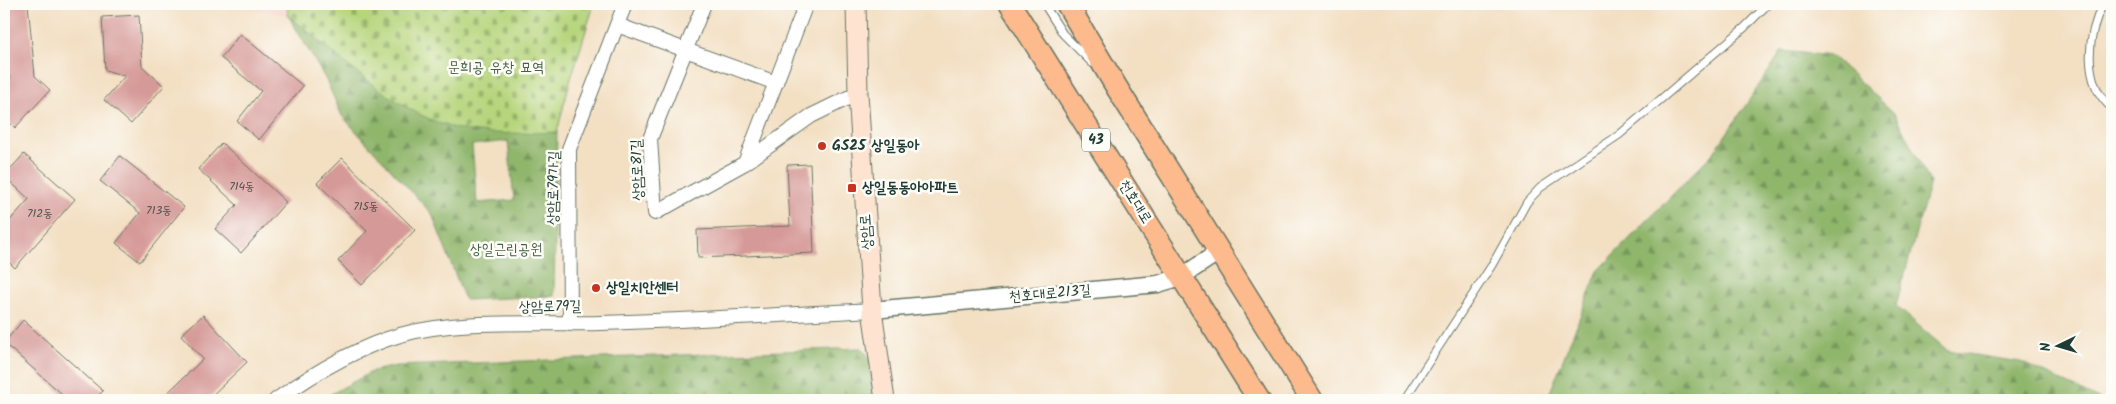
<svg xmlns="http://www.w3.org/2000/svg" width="2116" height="404" viewBox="0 0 2116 404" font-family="Kalam,'Poor Story',sans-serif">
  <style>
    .built { fill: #f7d1c9 }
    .forest { fill: url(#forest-firs); stroke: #587a50; fill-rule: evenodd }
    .cemetery { fill: url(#cemetery-stones); stroke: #6a8958 }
    .building { fill: #d59997 }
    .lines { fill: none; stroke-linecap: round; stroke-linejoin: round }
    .service-casing { stroke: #697666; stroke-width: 9 }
    .minor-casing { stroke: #697666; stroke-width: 16 }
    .tertiary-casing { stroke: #697666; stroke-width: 19 }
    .secondary-casing { stroke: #697666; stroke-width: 21 }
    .primary-casing { stroke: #697666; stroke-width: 24 }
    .service { stroke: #fff; stroke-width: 7 }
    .minor { stroke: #fff; stroke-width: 14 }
    .tertiary { stroke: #fff; stroke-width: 16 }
    .secondary { stroke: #fee3d1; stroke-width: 19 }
    .primary { stroke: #fcba8d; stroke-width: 21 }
    .poi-dot { fill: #c8321e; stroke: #fdfcf7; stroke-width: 2 }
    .labels { text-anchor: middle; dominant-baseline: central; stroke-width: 5; stroke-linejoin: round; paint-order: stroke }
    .number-label { font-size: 12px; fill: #4c544d }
    .shield { fill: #fdfcf7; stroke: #62766e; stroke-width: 1 }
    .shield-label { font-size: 14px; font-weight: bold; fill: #1f3d34 }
    .park-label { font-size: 15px; fill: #456346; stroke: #fdfcf7 }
    .poi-label { font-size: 15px; font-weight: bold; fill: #1f3d34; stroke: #fdfcf7; text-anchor: start }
    .street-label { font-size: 15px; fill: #1f3d34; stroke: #fdfcf7 }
  </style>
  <defs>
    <pattern id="forest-firs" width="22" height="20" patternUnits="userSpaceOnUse" patternTransform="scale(1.25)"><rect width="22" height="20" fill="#90b66c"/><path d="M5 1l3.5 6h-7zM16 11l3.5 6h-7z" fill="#75955a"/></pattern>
    <pattern id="cemetery-stones" width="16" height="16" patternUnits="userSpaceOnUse" patternTransform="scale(1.25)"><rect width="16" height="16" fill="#b6d57c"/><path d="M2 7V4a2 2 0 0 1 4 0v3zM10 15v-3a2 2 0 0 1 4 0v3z" fill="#93ae66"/></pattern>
  </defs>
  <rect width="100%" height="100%" fill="#fdfcf7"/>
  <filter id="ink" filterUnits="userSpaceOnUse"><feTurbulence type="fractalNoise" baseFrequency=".02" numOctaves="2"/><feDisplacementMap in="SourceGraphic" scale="10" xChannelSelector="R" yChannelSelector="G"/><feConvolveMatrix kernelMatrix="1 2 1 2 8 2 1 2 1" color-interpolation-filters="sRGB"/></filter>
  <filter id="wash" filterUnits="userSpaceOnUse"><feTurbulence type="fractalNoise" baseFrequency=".0096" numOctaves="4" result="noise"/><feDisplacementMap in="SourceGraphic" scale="20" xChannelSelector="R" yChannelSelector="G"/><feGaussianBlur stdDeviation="1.12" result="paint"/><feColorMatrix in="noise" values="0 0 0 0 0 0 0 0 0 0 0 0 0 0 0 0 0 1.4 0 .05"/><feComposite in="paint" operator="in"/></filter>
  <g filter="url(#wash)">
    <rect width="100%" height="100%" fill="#f3dfc2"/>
    <path class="built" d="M 223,4 L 287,4 L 288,15 Z"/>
    <path class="forest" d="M 287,4 L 594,4 L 568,88 L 557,132 L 554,296 L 465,300 L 432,214 L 342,116 L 326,80 L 288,15 ZM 508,141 L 514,200 L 477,203 L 472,145 Z
      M 1782,51 L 1832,56 L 1894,113 L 1930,182 L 1896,306 L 1948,351 L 2021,362 L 2101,400 L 1547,400 L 1598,271 L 1715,151 Z
      M 861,348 L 869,356 L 875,400 L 320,400 L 373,371 L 396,366 Z"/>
    <path class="cemetery" d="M 287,4 L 594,4 L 568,88 L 557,132 C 523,133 488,136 454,128 C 396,112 335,54 288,15 Z"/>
    <g id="blocks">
      <path class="building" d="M 4,4 L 28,4 L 35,76 L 50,90 L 15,128 L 4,117 L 4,86 L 11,78 L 4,71 Z
        M 139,15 L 142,66 L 164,86 L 131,124 L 104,100 L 125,76 L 105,70 L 102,17 Z
        M 240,34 L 303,86 L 259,140 L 237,121 L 261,91 L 221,58 Z
        M 222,143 L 286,202 L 241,253 L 215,229 L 237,205 L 198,169 Z
        M 24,154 L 75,199 L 15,268 L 4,257 L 4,227 L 29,199 L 4,176 Z
        M 120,156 L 184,207 L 140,262 L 116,243 L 140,213 L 100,181 Z
        M 342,158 L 415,230 L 362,285 L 338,261 L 367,231 L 317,183 Z
        M 810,164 L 814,253 L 698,258 L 697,230 L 790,226 L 787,165 Z
        M 203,315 L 247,362 L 207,400 L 160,400 L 203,359 L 181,335 Z
        M 23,320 L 103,391 L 94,400 L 57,400 L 62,394 L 4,343 Z"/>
    </g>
  </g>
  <g filter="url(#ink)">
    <use href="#blocks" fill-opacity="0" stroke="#697666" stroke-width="1"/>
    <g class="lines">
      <g class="service-casing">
        <path id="service" d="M 1044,4 L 1063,34 L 1092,63
          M 2103,4 C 2087,35 2082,84 2112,108
          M 1404,400 L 1492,265 L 1527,202 L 1540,188 L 1619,135 L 1744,28 L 1768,4"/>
      </g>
      <g class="minor-casing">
        <path id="minor" d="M 704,4 L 650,139 L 655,213 L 745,163 L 811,116 L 858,93
          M 617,25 L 776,83
          M 745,163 L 806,4
          M 570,324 L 569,149 L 625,4
          M 276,400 C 314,373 355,348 400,335 C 460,318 537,325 600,323 C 690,320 781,315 872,310"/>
      </g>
      <g class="tertiary-casing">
        <path id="tertiary" d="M 872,310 L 1158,284 L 1181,277 L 1220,251"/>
      </g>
      <g class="secondary-casing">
        <path id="secondary" d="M 856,4 L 858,93 L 872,310 L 885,400"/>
      </g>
      <g class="primary-casing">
        <path id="primary" d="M 1010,4 L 1259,400
          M 1067,4 L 1117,88 L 1312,400"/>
      </g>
      <use href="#service" class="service"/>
      <use href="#minor" class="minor"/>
      <use href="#tertiary" class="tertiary"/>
      <use href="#secondary" class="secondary"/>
      <use href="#primary" class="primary"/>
    </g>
  </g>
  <g class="poi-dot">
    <circle cx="822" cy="146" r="5"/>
    <rect x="847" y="183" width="10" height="10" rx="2.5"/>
    <circle cx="596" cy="288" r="5"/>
  </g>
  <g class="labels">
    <g class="number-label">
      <text x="242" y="186">714동</text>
      <text x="366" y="206">715동</text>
      <text x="159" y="210">713동</text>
      <text x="40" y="213">712동</text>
    </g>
    <rect class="shield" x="1082" y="128.5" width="28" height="23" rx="4"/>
    <g class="shield-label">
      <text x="1096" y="140">43</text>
    </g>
    <g class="park-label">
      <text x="496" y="68">문희공 유창 묘역</text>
      <text x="506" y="250">상일근린공원</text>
    </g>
    <g class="poi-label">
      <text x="832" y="146">GS25 상일동아</text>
      <text x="862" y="188">상일동동아아파트</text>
      <text x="606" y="288">상일치안센터</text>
    </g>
    <g class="street-label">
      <text transform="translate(638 170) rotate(-92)">상암로81길</text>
      <text transform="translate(554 188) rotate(-89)">상암로79가길</text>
      <text transform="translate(1135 202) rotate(58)">천호대로</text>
      <text transform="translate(867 232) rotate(-94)">상암로</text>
      <text transform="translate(1050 294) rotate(-5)">천호대로213길</text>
      <text transform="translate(550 307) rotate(-1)">상암로79길</text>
    </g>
  </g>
  <rect width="2116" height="404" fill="none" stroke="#fdfcf7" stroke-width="20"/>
  <g transform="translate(2058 346) rotate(265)" stroke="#fdfcf7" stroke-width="4" paint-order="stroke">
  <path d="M0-4L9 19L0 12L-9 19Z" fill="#1f3d34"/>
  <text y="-8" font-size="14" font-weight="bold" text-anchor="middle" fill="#1f3d34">N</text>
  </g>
</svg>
